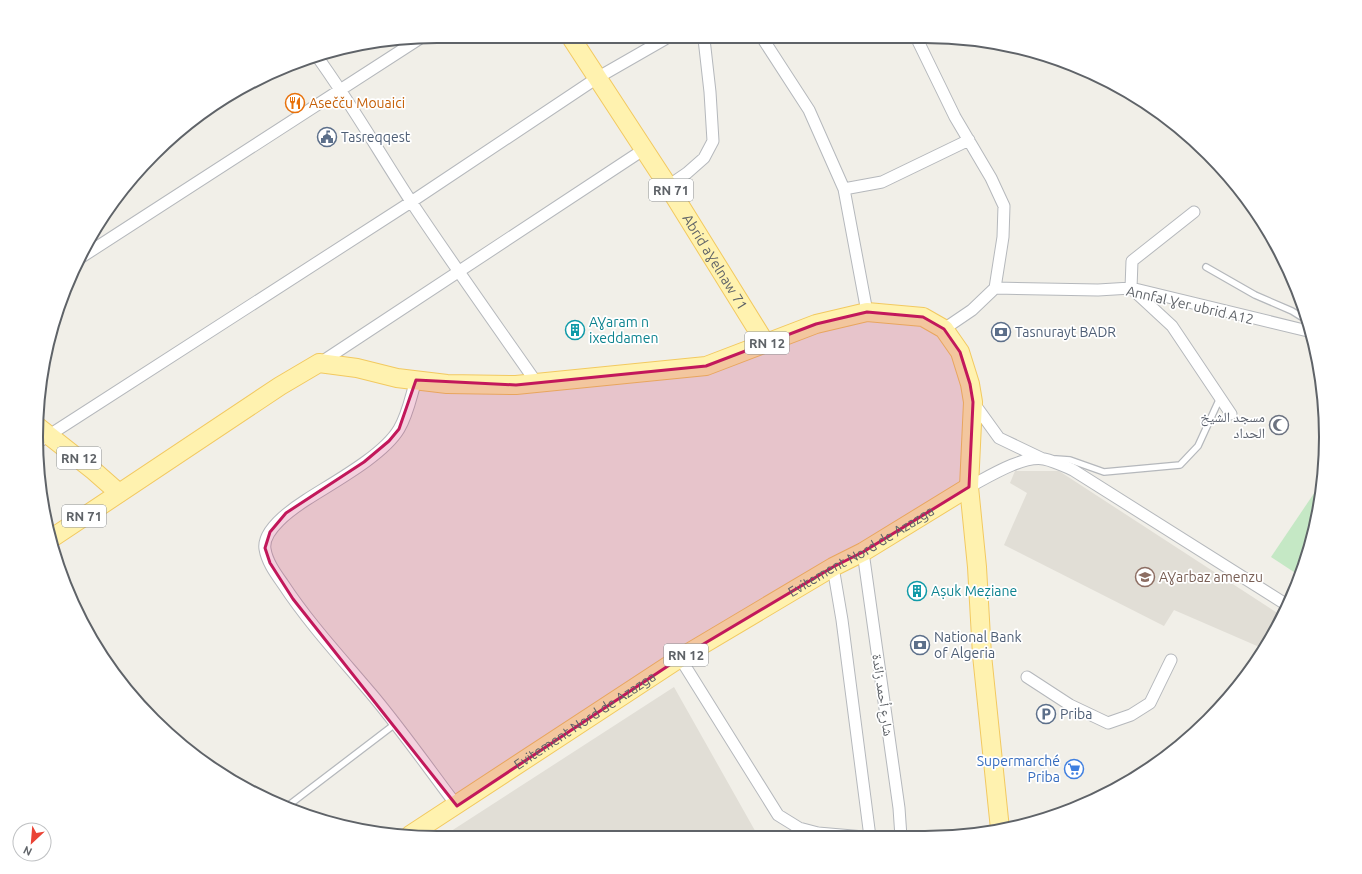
<svg xmlns="http://www.w3.org/2000/svg" width="1362" height="874" viewBox="0 0 1362 874" font-family="Ubuntu,'Noto Naskh Arabic',sans-serif">
  <style>
    .education { fill: #e1ded6 }
    .pitch { fill: #c5e8c5 }
    .lines { fill: none; stroke-linecap: round; stroke-linejoin: round }
    .lane-casing { stroke: #b5b8bc; stroke-width: 8 }
    .street-casing { stroke: #b5b8bc; stroke-width: 13 }
    .primary-casing { stroke: #f2c960; stroke-width: 20 }
    .lane { stroke: #fff; stroke-width: 5.5 }
    .street { stroke: #fff; stroke-width: 11 }
    .primary { stroke: #fff2af; stroke-width: 18 }
    .marked { fill: #c2185b; fill-opacity: 0.2; stroke: #c2185b; stroke-width: 3; stroke-linejoin: round }
    .labels { text-anchor: middle; dominant-baseline: central; stroke-width: 3.5; stroke-linejoin: round; paint-order: stroke }
    .shield { fill: #fff; stroke: #8f9295; stroke-width: 1 }
    .shield-label { font-size: 13px; font-weight: bold; fill: #5f6368 }
    .food-label { font-size: 14px; fill: #c56008; stroke: #fff; text-anchor: start }
    .service-label { font-size: 14px; fill: #4e5e75; stroke: #fff; text-anchor: start }
    .street-label { font-size: 14px; fill: #5f6368; stroke: #fff }
    .culture-label { font-size: 14px; fill: #0d838f; stroke: #fff; text-anchor: start }
    .worship-label { font-size: 14px; fill: #5b616d; stroke: #fff; text-anchor: end }
    .education-label { font-size: 14px; fill: #785e54; stroke: #fff; text-anchor: start }
    .shop-label { font-size: 14px; fill: #366cbe; stroke: #fff; text-anchor: end }
    .rim { fill: none; stroke: #5f6368; stroke-width: 2 }
  </style>
  <rect width="100%" height="100%" fill="#f1efe8"/>
  <path class="education" d="M 1015,471 L 1059,471 L 1282,616 L 1272,637 L 1264,649 L 1174,610 L 1164,626 L 1004,545 L 1027,493 L 1010,483 Z
    M 674,687 L 758,836 L 445,835 Z"/>
  <path class="pitch" d="M 1323,480 L 1323,489 L 1305,566 L 1300,576 L 1271,557 Z"/>
  <g class="lines">
    <g class="lane-casing">
      <path id="lane" d="M 1206,267 L 1255,295 L 1292,311 L 1308,321
        M 1056,459 L 1070,460 L 1104,472 L 1180,465 L 1198,446 L 1220,398
        M 285,808 L 395,724"/>
    </g>
    <g class="street-casing">
      <path id="street" d="M 763,39 L 809,110 L 844,189 L 867,312
        M 917,39 L 955,117 L 991,178 L 1004,206 L 1003,237 L 995,288 L 972,310 L 944,329
        M 316,55 C 351,103 380,154 412,203 C 452,263 494,322 536,382
        M 668,186 L 687,173 L 704,158 L 713,141 L 710,92 L 704,39
        M 844,189 L 882,182 L 969,140
        M 1194,212 L 1132,261 L 1131,288 L 1172,326 L 1231,414
        M 80,258 L 419,39
        M 995,288 L 1098,290 L 1131,288 L 1312,332
        M 320,363 L 643,150
        M 416,380 C 411,396 408,414 399,429 C 383,456 332,483 306,500 C 292,509 262,530 265,549 C 267,562 276,574 283,584 C 310,625 343,660 374,697 C 403,732 429,769 457,806
        M 973,402 L 999,438 L 1043,459
        M 37,443 L 411,202 L 597,78 L 665,39
        M 969,487 C 988,477 1023,455 1044,459 C 1054,461 1064,466 1073,470 L 1287,605
        M 863,552 L 899,808 L 901,837
        M 833,567 L 842,620 L 870,837
        M 680,658 L 778,815 L 799,828 L 818,833 L 864,837
        M 1027,677 L 1070,705 L 1108,723 L 1131,715 L 1150,703 L 1171,660"/>
    </g>
    <g class="primary-casing">
      <g id="primary">
        <path id="s1" d="M 572,39 L 668,186 L 766,344"/>
        <path d="M 37,426 L 94,471 L 119,493"/>
        <path d="M 49,540 L 280,386 L 319,363 L 357,368 L 397,378 L 447,384 L 516,385 L 706,366 L 816,324 L 867,312 L 923,317 L 944,329 L 960,352 L 970,384 L 973,402 L 969,487 L 977,567 L 982,655 L 1000,829"/>
        <path id="s2" d="M 410,835 L 680,658 L 833,567 L 863,552 L 969,487"/>
      </g>
    </g>
    <use href="#lane" class="lane"/>
    <use href="#street" class="street"/>
    <use href="#primary" class="primary"/>
  </g>
  <path class="marked" d="M 867,312 L 923,317 L 944,329 L 960,352 L 970,384 L 973,402 L 969,487 L 863,552 L 833,567 L 680,658 L 457,806 L 293,599 L 270,563 L 265,548 L 270,532 L 286,513 L 364,462 L 389,441 L 399,429 L 416,380 L 516,385 L 706,366 L 816,324 Z"/>
  <defs>
    <g id="restaurant-ring" transform="scale(1)"><circle r="9.5" fill="#fff" stroke="#e8710a" stroke-width="1.5"/><path d="M-5-6h1v4h1v-4h1v4h1v-4h1v5L-1.5 .5V6h-2V.5L-5-1ZM5-6V6H3V1.5H1.5Q1.5-4 5-6Z" fill="#e8710a"/></g>
    <g id="civic-ring" transform="scale(1)"><circle r="9.5" fill="#fff" stroke="#5c6f8a" stroke-width="1.5"/><path d="M-.6-6.5H3V-4.5H.6V-3L4-1V1h2V6H-6V1h2V-1L-.6-3ZM-1.2 2.5V6h2.4V2.5Z" fill="#5c6f8a"/></g>
    <g id="building-ring" transform="scale(1)"><circle r="9.5" fill="#fff" stroke="#0f9aa8" stroke-width="1.5"/><path d="M-4-6H4V6H1V3H-1V6H-4ZM-2.5-4.3h1.7v1.8h-1.7ZM.8-4.3h1.7v1.8H.8ZM-2.5-1h1.7V.8h-1.7ZM.8-1h1.7V.8H.8Z" fill="#0f9aa8"/></g>
    <g id="bank-ring" transform="scale(1)"><circle r="9.5" fill="#fff" stroke="#5c6f8a" stroke-width="1.5"/><path d="M-6-4H6V4H-6ZM0-2.3a2.3 2.3 0 1 0 0 4.6a2.3 2.3 0 1 0 0-4.6Z" fill="#5c6f8a"/></g>
    <g id="mosque-ring" transform="scale(1)"><circle r="9.5" fill="#fff" stroke="#6b7280" stroke-width="1.5"/><path d="M3.5-4.9A6 6 0 1 0 3.5 4.9A5 5 0 1 1 3.5-4.9Z" fill="#6b7280"/></g>
    <g id="school-ring" transform="scale(1)"><circle r="9.5" fill="#fff" stroke="#8d6e63" stroke-width="1.5"/><path d="M0-5L7-2L0 1L-7-2ZM-4 1L0 2.5L4 1V4Q0 6-4 4Z" fill="#8d6e63"/></g>
    <g id="parking-ring" transform="scale(1)"><circle r="9.5" fill="#fff" stroke="#5c6f8a" stroke-width="1.5"/><path d="M-3.5-5.5H1a3.5 3.5 0 0 1 0 7H-1V5.5H-3.5ZM-1-3.4V-.6H.8a1.4 1.4 0 0 0 0-2.8Z" fill="#5c6f8a"/></g>
    <g id="supermarket-ring" transform="scale(1)"><circle r="9.5" fill="#fff" stroke="#3f7fe0" stroke-width="1.5"/><path d="M-6-5.5h2.5l.6 2H6L4.5 2H-2.5L-4.4-4H-6ZM-1.5 3.2a1.3 1.3 0 1 0 .1 0ZM3 3.2a1.3 1.3 0 1 0 .1 0Z" fill="#3f7fe0"/></g>
  </defs>
  <g fill-rule="evenodd">
    <use href="#restaurant-ring" x="295" y="103"/>
    <use href="#civic-ring" x="327" y="137"/>
    <use href="#building-ring" x="575" y="330"/>
    <use href="#bank-ring" x="1001" y="332"/>
    <use href="#mosque-ring" x="1279" y="425"/>
    <use href="#school-ring" x="1145" y="577"/>
    <use href="#building-ring" x="917" y="591"/>
    <use href="#bank-ring" x="920" y="645"/>
    <use href="#parking-ring" x="1046" y="714"/>
    <use href="#supermarket-ring" x="1074" y="769"/>
  </g>
  <g class="labels">
    <g class="shield">
      <rect x="649" y="179" width="44" height="22" rx="3"/>
      <rect x="745" y="332" width="44" height="22" rx="3"/>
      <rect x="57" y="447" width="44" height="22" rx="3"/>
      <rect x="62" y="505" width="44" height="22" rx="3"/>
      <rect x="664" y="644" width="44" height="22" rx="3"/>
    </g>
    <g class="shield-label">
      <text x="671" y="190">RN 71</text>
      <text x="767" y="343">RN 12</text>
      <text x="79" y="458">RN 12</text>
      <text x="84" y="516">RN 71</text>
      <text x="686" y="655">RN 12</text>
    </g>
    <g class="food-label">
      <text x="309" y="103">Asečču Mouaici</text>
    </g>
    <g class="service-label">
      <text x="341" y="137">Tasreqqest</text>
      <text x="1015" y="332">Tasnurayt BADR</text>
      <text x="934" y="637">National Bank<tspan x="934" dy="16">of Algeria</tspan></text>
      <text x="1060" y="714">Priba</text>
    </g>
    <g class="street-label">
      <text stroke="none"><textPath href="#s1" startOffset="265">Abrid aɣelnaw 71</textPath></text>
      <text transform="translate(1190 305) rotate(13)">Annfal ɣer ubrid A12</text>
      <text stroke="none"><textPath href="#s2" startOffset="533">Evitement Nord de Azazga</textPath></text>
      <text transform="translate(883 695) rotate(82)">شارع أحمد زائدة</text>
      <text stroke="none"><textPath href="#s2" startOffset="209">Evitement Nord de Azazga</textPath></text>
    </g>
    <g class="culture-label">
      <text x="589" y="322">Aɣaram n<tspan x="589" dy="16">ixeddamen</tspan></text>
      <text x="931" y="591">Aṣuk Meẓiane</text>
    </g>
    <g class="worship-label">
      <text x="1265" y="417">مسجد الشيخ<tspan x="1265" dy="16">الحداد</tspan></text>
    </g>
    <g class="education-label">
      <text x="1159" y="577">Aɣarbaz amenzu</text>
    </g>
    <g class="shop-label">
      <text x="1060" y="761">Supermarché<tspan x="1060" dy="16">Priba</tspan></text>
    </g>
  </g>
  <path d="M0 0H1362V874H0ZM437 43H925A394 394 0 0 1 1319 437V437A394 394 0 0 1 925 831H437A394 394 0 0 1 43 437V437A394 394 0 0 1 437 43Z" fill="#fff" fill-rule="evenodd"/>
  <path class="rim" d="M437 43H925A394 394 0 0 1 1319 437V437A394 394 0 0 1 925 831H437A394 394 0 0 1 43 437V437A394 394 0 0 1 437 43Z"/>
  <g transform="translate(32 842) rotate(206)"><circle r="19" fill="#ffffff" stroke="#bfc1c3"/>
  <path d="M0-3L7 15L0 10L-7 15Z" fill="#ea4335"/>
  <text y="-6" font-size="11" font-weight="bold" text-anchor="middle" fill="#5f6368">N</text>
  </g>
</svg>
